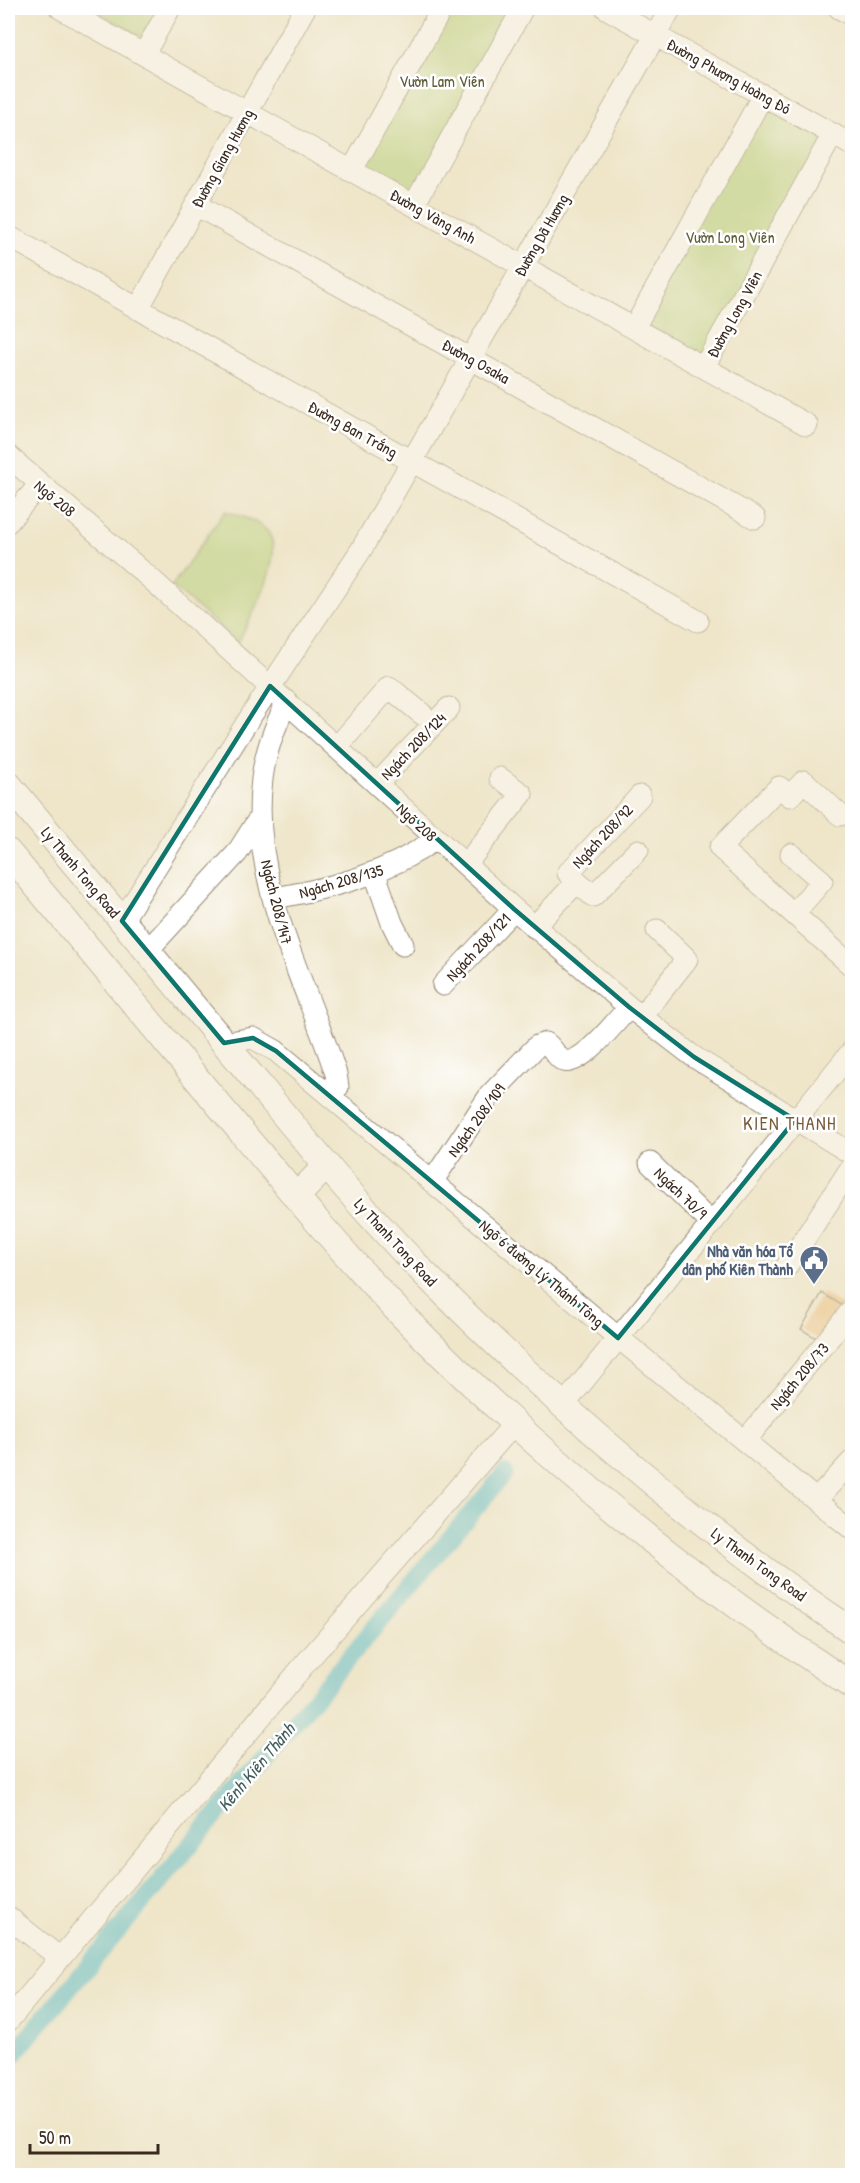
<svg xmlns="http://www.w3.org/2000/svg" width="860" height="2183" viewBox="0 0 860 2183" font-family="'Patrick Hand',sans-serif">
  <style>
    .green { fill: #b2cf75; stroke: #767c4a; stroke-width: 1.5 }
    .lines { fill: none; stroke-linecap: round; stroke-linejoin: round }
    .canal { stroke: #52bcce; stroke-width: 18 }
    .building { fill: #ecb670 }
    .minor-casing { stroke: #958874; stroke-width: 23 }
    .major-casing { stroke: #958874; stroke-width: 28 }
    .minor { stroke: #fff; stroke-width: 21 }
    .major { stroke: #fff; stroke-width: 26 }
    .marked { fill: none; stroke: #0f766e; stroke-width: 4.5; stroke-linejoin: round }
    .labels { text-anchor: middle; dominant-baseline: central; stroke-width: 5; stroke-linejoin: round; paint-order: stroke }
    .street-label { font-size: 16px; fill: #3b2a1e; stroke: #fff }
    .park-label { font-size: 16px; fill: #5f5c38; stroke: #fff }
    .service-label { font-size: 16px; font-weight: bold; fill: #4e5e75; stroke: #fff; text-anchor: end }
    .neighbourhood-label { font-size: 18px; letter-spacing: 1.5px; fill: #795b3b; stroke: #fff }
    .water-label { font-size: 18px; font-style: italic; fill: #435d5c; stroke: #fff }
  </style>
  <rect width="100%" height="100%" fill="#fff"/>
  <filter id="ink" filterUnits="userSpaceOnUse"><feTurbulence type="fractalNoise" baseFrequency=".0167" numOctaves="2"/><feDisplacementMap in="SourceGraphic" scale="12" xChannelSelector="R" yChannelSelector="G"/><feConvolveMatrix kernelMatrix="1 2 1 2 8 2 1 2 1" color-interpolation-filters="sRGB"/></filter>
  <filter id="wash" filterUnits="userSpaceOnUse"><feTurbulence type="fractalNoise" baseFrequency=".008" numOctaves="4" result="noise"/><feDisplacementMap in="SourceGraphic" scale="24" xChannelSelector="R" yChannelSelector="G"/><feGaussianBlur stdDeviation="1.35" result="paint"/><feColorMatrix in="noise" values="0 0 0 0 0 0 0 0 0 0 0 0 0 0 0 0 0 1.4 0 .05"/><feComposite in="paint" operator="in"/></filter>
  <g filter="url(#wash)">
    <rect width="100%" height="100%" fill="#efe6cb"/>
    <path class="green" d="M 91,8 L 159,8 L 142,37 Z
      M 442,8 L 523,8 L 414,205 L 352,170 Z
      M 763,95 L 833,134 L 704,367 L 633,328 Z
      M 225,511 C 239,516 256,519 267,531 C 288,554 249,620 238,643 L 172,586 Z"/>
    <g class="lines">
      <path class="canal" d="M 8,2061 L 505,1473"/>
    </g>
    <g id="blocks">
      <path class="building" d="M 822,1293 L 843,1306 L 821,1341 L 801,1329 Z"/>
    </g>
  </g>
  <g filter="url(#ink)">
    <use href="#blocks" fill-opacity="0" stroke="#958874" stroke-width="1.5"/>
    <g class="lines">
      <g class="minor-casing">
        <path id="minor" d="M 60,8 L 807,425
          M 606,8 L 852,145
          M 839,8 L 852,15
          M 144,54 L 170,8
          M 352,170 L 442,8
          M 196,205 L 755,518
          M 414,205 L 523,8
          M 8,236 L 698,621
          M 138,309 L 305,8
          M 634,328 L 763,95
          M 704,367 L 833,134
          M 8,456 L 151,579 L 514,909 L 629,1007 L 694,1057 L 852,1154
          M 8,522 L 39,485
          M 287,701 C 275,726 265,752 262,779 C 249,882 305,979 336,1074 L 338,1087 L 331,1097
          M 337,747 L 389,687 L 422,714
          M 377,784 L 449,708
          M 840,815 L 804,781 L 790,796 L 779,787 L 720,848 L 852,966
          M 791,854 L 822,881 L 795,912
          M 466,864 L 522,794 L 500,778
          M 375,874 L 392,923 L 403,945
          M 577,882 L 593,896 L 638,850
          M 274,898 C 333,888 387,874 436,839
          M 122,921 L 249,719 L 361,550 L 671,8
          M 534,927 L 577,882 L 568,873 L 640,796
          M 147,951 L 237,853 L 260,817
          M 443,985 L 514,909
          M 642,1016 L 687,959 L 657,930
          M 224,1043 L 253,1038 L 276,1051 L 609,1330 L 852,1529
          M 650,1163 L 711,1223
          M 432,1182 L 490,1095 L 537,1046 L 546,1043 C 552,1047 556,1056 562,1060 C 578,1071 619,1018 629,1007
          M 785,1269 L 852,1166
          M 563,1406 L 852,1051
          M 745,1441 L 852,1310
          M 816,1500 L 852,1461
          M 8,1917 L 60,1958
          M 8,2021 L 304,1665 L 514,1424"/>
      </g>
      <g class="major-casing">
        <path id="major" d="M 8,784 C 85,876 162,969 240,1062 C 300,1134 360,1208 427,1276 C 557,1407 698,1528 852,1631
          M 8,852 C 79,938 151,1024 223,1110 C 281,1179 338,1248 400,1313 C 537,1453 689,1578 852,1686
          M 296,1197 L 327,1165"/>
      </g>
      <use href="#minor" class="minor"/>
      <use href="#major" class="major"/>
    </g>
  </g>
  <path d="M0 0H860V2183H0ZM 270,686 L 514,909 L 629,1007 L 694,1057 L 795,1120 L 618,1338 L 276,1051 L 253,1038 L 224,1043 L 122,921 Z" fill="#efe6cb" fill-opacity=".55" fill-rule="evenodd"/>
  <path class="marked" d="M 270,686 L 514,909 L 629,1007 L 694,1057 L 795,1120 L 618,1338 L 276,1051 L 253,1038 L 224,1043 L 122,921 Z"/>
  <defs>
    <g id="civic-pin" transform="scale(1.5)"><path d="M0 17L-7.5 6A9.5 9.5 0 1 1 7.5 6Z" fill="#5c6f8a" stroke="#fff"/><path d="M-.6-6.5H3V-4.5H.6V-3L4-1V1h2V6H-6V1h2V-1L-.6-3ZM-1.2 2.5V6h2.4V2.5Z" fill="#fff"/></g>
  </defs>
  <g fill-rule="evenodd">
    <use href="#civic-pin" x="814" y="1260"/>
  </g>
  <g class="labels">
    <g class="street-label">
      <text transform="translate(729 76) rotate(29)">Đường Phượng Hoàng Đỏ</text>
      <text transform="translate(222 158) rotate(-61)">Đường Giang Hương</text>
      <text transform="translate(433 216) rotate(29)">Đường Vàng Anh</text>
      <text transform="translate(541 235) rotate(-60)">Đường Dã Hương</text>
      <text transform="translate(734 314) rotate(-61)">Đường Long Viên</text>
      <text transform="translate(476 361) rotate(29)">Đường Osaka</text>
      <text transform="translate(353 429) rotate(29)">Đường Ban Trắng</text>
      <text transform="translate(55 498) rotate(40)">Ngõ 208</text>
      <text transform="translate(413 746) rotate(-46)">Ngách 208/124</text>
      <text transform="translate(417 822) rotate(43)">Ngõ 208</text>
      <text transform="translate(602 836) rotate(-47)">Ngách 208/92</text>
      <text transform="translate(81 872) rotate(50)">Ly Thanh Tong Road</text>
      <text transform="translate(341 881) rotate(-16)">Ngách 208/135</text>
      <text transform="translate(277 902) rotate(76)">Ngách 208/147</text>
      <text transform="translate(478 947) rotate(-47)">Ngách 208/121</text>
      <text transform="translate(476 1120) rotate(-54)">Ngách 208/109</text>
      <text transform="translate(681 1193) rotate(44)">Ngách 70/9</text>
      <text transform="translate(396 1242) rotate(47)">Ly Thanh Tong Road</text>
      <text transform="translate(542 1273) rotate(40)">Ngõ 6 đường Lý Thánh Tông</text>
      <text transform="translate(799 1376) rotate(-50)">Ngách 208/73</text>
      <text transform="translate(759 1564) rotate(36)">Ly Thanh Tong Road</text>
    </g>
    <g class="park-label">
      <text x="442" y="81">Vườn Lam Viên</text>
      <text x="730" y="237">Vườn Long Viên</text>
    </g>
    <g class="service-label">
      <text x="793" y="1251">Nhà văn hóa Tổ<tspan x="793" dy="18">dân phố Kiên Thành</tspan></text>
    </g>
    <g class="neighbourhood-label">
      <text x="790" y="1123">KIEN THANH</text>
    </g>
    <g class="water-label">
      <text transform="translate(256 1767) rotate(-50)">Kênh Kiên Thành</text>
    </g>
  </g>
  <rect width="860" height="2183" fill="none" stroke="#fff" stroke-width="30"/>
  <path d="M30 2144v9h128v-9" fill="none" stroke="#3b2a1e" stroke-width="3"/>
  <text x="39" y="2144" font-size="18" fill="#3b2a1e" stroke="#ffffff" stroke-width="4.5" paint-order="stroke">50 m</text>
</svg>
